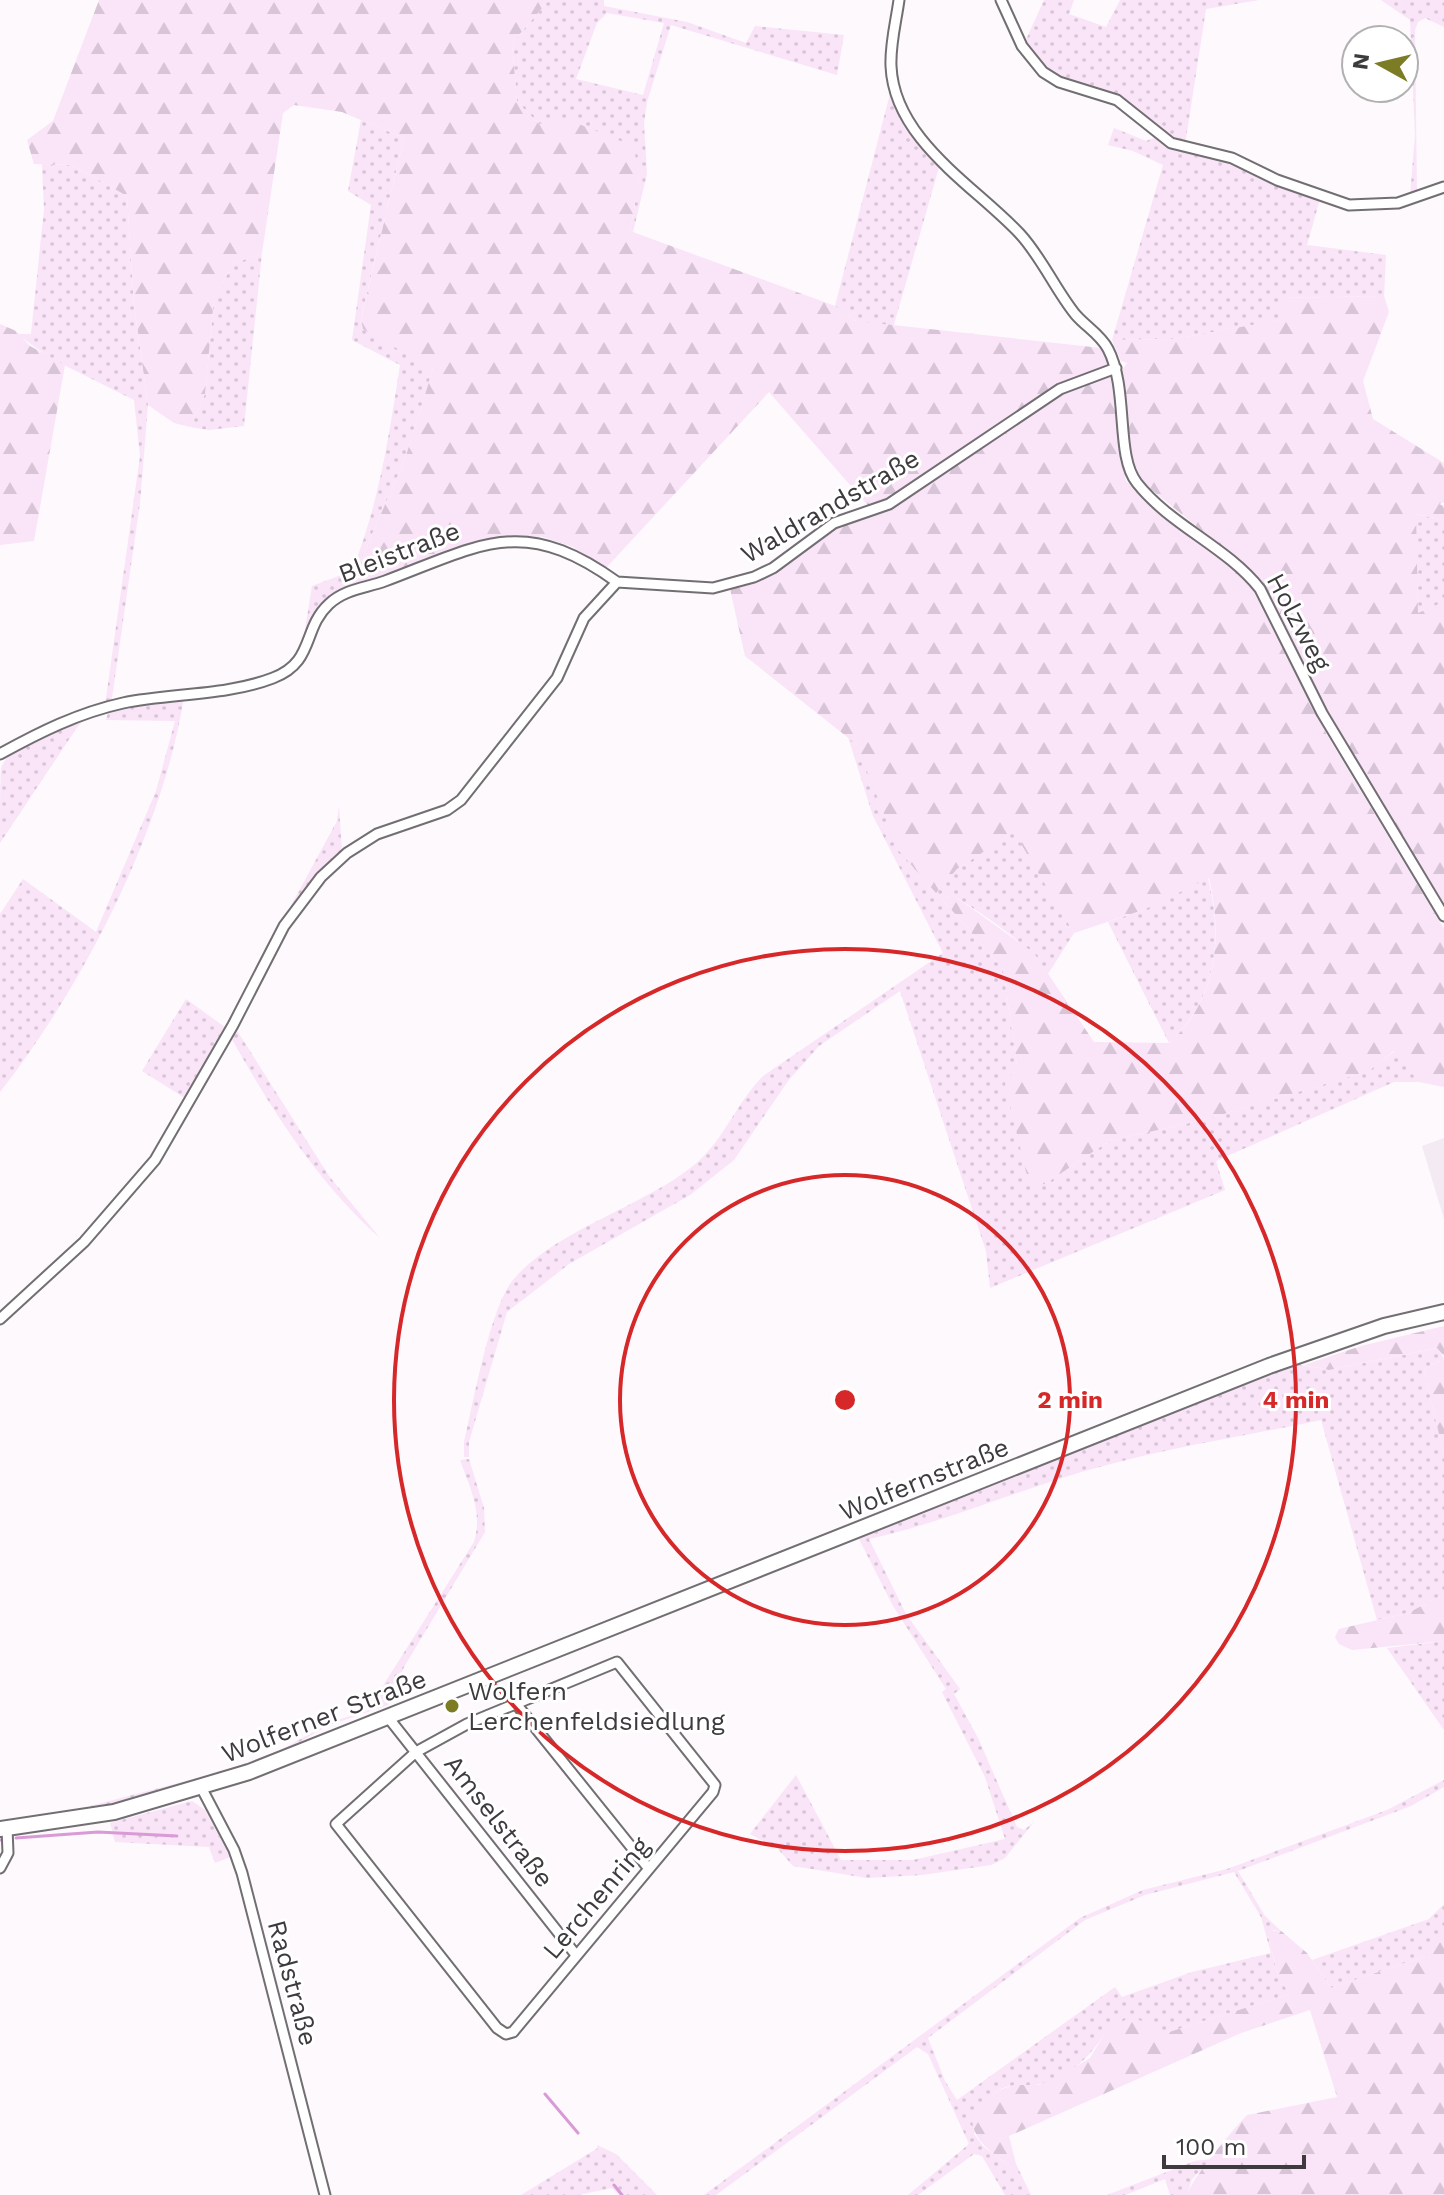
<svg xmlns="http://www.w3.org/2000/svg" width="1444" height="2195" viewBox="0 0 1444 2195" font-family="'Work Sans',sans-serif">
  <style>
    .built { fill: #f4eaf3 }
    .grass { fill: url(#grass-dots); fill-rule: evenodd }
    .forest { fill: url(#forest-firs) }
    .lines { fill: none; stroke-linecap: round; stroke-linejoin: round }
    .stream { stroke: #d99bd6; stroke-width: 3 }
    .street-casing { stroke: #726f72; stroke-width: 13 }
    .secondary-casing { stroke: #726f72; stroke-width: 18 }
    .street { stroke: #fff; stroke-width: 9 }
    .secondary { stroke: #fff; stroke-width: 14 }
    .ring { fill: none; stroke: #d62828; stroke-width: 4 }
    .poi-dot { fill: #7c7c25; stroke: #fff; stroke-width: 3 }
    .labels { text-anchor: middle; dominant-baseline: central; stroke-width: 6; stroke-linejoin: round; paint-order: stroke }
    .street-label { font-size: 26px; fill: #3d3b3d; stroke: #fff }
    .poi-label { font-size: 26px; fill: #3d3b3d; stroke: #fff; text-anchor: start }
    .centre { fill: #d62828; stroke: #fff; stroke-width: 4 }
    .ring-label { font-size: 24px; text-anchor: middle; font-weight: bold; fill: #d62828; stroke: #fff; stroke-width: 6; stroke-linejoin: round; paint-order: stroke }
  </style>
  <defs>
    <pattern id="grass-dots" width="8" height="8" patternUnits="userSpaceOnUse" patternTransform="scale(2)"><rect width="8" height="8" fill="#fae4f8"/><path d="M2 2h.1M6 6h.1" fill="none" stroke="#d7c4d6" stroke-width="1.8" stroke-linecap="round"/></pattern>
    <pattern id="forest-firs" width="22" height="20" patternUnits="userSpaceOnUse" patternTransform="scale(2)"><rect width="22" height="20" fill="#fae4f8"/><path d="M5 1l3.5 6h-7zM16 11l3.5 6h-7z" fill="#d7c4d6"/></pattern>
  </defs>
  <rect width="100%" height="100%" fill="#fdf9fd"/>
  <path class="built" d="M 1444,1138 L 1444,1219 L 1422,1146 Z"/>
  <path class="grass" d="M 549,0 L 604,0 L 604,6 L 687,22 L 746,43 L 755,26 L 844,35 L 837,75 L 671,25 L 647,102 L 644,123 L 647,174 L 633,232 L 630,231 L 640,176 L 539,124 L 517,102 L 512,43 ZM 607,13 L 664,23 L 643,95 L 576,79 L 597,23 Z
    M 1044,0 L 1074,0 L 1069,14 L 1106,27 L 1120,0 L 1259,0 L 1206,9 L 1185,145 L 1218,150 L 1320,199 L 1307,245 L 1386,255 L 1384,296 L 1281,298 L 1282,320 L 1173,339 L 1112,340 L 1163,165 L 1133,151 L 1108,145 L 1114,128 L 1146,141 L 1157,137 L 1158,130 C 1144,118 1130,102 1114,94 C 1082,77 1040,84 1025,42 Z
    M 1381,0 L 1444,0 L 1444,27 L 1425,18 L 1418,22 L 1415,30 L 1417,194 L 1410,196 L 1415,135 L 1410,20 Z
    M 890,94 L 940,164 L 893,328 L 856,321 L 835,306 Z
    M 361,120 L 404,138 L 361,318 L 363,328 L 433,369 L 405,459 L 349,587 L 334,596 L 296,658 L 303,642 L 312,586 L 352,571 C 379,504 389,436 400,365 L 352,340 L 371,205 L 348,191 Z
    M 42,164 L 72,165 L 127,196 L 134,304 L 148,405 L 140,503 L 112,698 L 115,703 L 105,705 L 140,456 L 134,400 L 50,358 L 17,334 L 31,334 L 44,209 Z
    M 262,253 L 244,426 L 209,430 L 190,427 L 205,394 L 214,298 L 233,264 Z
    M 1415,514 L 1444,520 L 1444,602 L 1418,614 Z
    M 184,697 C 163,831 83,986 0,1092 L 0,914 L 23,879 L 96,932 L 156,791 L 175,721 L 106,720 L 109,709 Z
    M 85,718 L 76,729 L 0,843 C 0,825 0,784 1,768 C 12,740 59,727 85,718 Z
    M 848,737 L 856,744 L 936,892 L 957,869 L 1015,831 L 1074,933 L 1048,974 C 1024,939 987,918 953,895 L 942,899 L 1003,969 L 1017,1065 L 1045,1184 L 1109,1141 L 1207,1119 L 1368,1071 L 1395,1051 L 1419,1082 L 1394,1082 L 1216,1161 L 1225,1190 L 990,1288 L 986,1251 L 900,991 L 819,1046 L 788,1081 L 734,1160 L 690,1195 L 569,1264 L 507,1312 L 469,1442 L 469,1457 L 464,1457 L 464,1443 C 473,1404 490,1308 513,1280 C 552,1232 642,1207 693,1166 C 724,1141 736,1103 763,1076 L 943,953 L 873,816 Z
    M 339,806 L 342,852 L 308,887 L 281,924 L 337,821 Z
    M 1208,878 C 1223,937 1217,1000 1169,1043 L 1108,922 L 1143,910 Z
    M 186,999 L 226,1028 L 188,1100 L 142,1071 Z
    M 236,1029 L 329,1176 L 380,1238 C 316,1181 272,1110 230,1036 Z
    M 1438,1348 L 1444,1359 L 1424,1369 L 1444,1456 L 1444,1594 L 1408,1613 L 1377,1620 L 1321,1420 C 1250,1435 1177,1446 1107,1465 C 1026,1486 950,1521 869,1539 L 906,1614 L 960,1689 L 954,1694 L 978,1738 L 1017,1827 L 1024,1830 L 1034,1822 L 1005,1858 L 991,1865 L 922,1875 L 867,1878 L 793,1866 L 778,1849 L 750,1834 L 796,1775 L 841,1860 L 913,1860 L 1005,1839 L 985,1777 L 942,1692 L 946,1689 L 893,1606 L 859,1539 L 1296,1364 L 1329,1370 Z
    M 469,1459 L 484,1508 L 485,1532 L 404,1667 L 388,1705 L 327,1726 L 279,1754 L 189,1786 L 98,1809 L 90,1806 L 228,1770 L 281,1750 L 331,1722 L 367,1711 L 474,1542 C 483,1512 470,1488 460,1460 Z
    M 1444,1641 L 1444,1730 L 1387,1648 Z
    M 1444,1780 L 1444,1787 L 1411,1806 L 1238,1871 L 1265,1916 L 1280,1930 L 1273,1930 L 1268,1936 L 1277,1972 L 1289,1994 L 1166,2033 L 1105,2033 C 1090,2057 1067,2080 1036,2085 C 1024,2087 1010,2083 999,2090 C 985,2099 980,2120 974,2134 L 983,2146 L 1013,2169 L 1016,2164 L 1031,2195 L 1005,2195 L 982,2156 L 974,2154 L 918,2195 L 908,2195 L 969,2144 L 928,2054 L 917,2047 L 716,2195 L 704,2195 L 1080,1918 L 1143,1890 L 1227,1869 L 1387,1810 ZM 1234,1872 L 1261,1917 L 1271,1953 L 1192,1972 L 1122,1997 L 1115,1987 L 957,2100 L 945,2081 L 928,2038 L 936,2032 L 1085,1920 L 1145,1895 Z
    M 192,1801 L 205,1810 L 230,1857 L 215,1863 L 209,1847 L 115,1842 L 110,1823 Z
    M 1444,1904 L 1444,1938 L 1426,1956 L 1331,1988 L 1312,1960 L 1429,1919 Z
    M 597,2145 L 616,2154 L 657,2195 L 619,2195 L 612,2188 L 578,2195 L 521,2195 L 598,2148 Z
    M 1212,2159 L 1192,2179 L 1187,2195 L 1170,2195 L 1165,2179 L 1125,2195 L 1107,2195 L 1195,2161 Z"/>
  <path class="forest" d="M 99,0 L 549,0 L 512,43 L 517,102 L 539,124 L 564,118 L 633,146 L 640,176 L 630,231 L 835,306 L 856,321 L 1101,348 L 1109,362 L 1108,367 C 1019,393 951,466 871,509 L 769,392 L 606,568 L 573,547 L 540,536 L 539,539 L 484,539 L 349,587 L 405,459 L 433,369 L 363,329 L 361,319 L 404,138 L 342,112 L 294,105 L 283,113 L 262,253 L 233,264 L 214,298 L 205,394 L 190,427 L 174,423 L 148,405 L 134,304 L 127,196 L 72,165 L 34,164 L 27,140 L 53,121 Z
    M 1384,296 L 1389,312 L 1363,381 L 1373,419 L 1444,463 L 1444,502 L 1439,504 L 1444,506 L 1444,520 L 1416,514 L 1418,613 L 1444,602 L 1444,907 L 1325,710 L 1253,572 L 1137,478 L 1127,430 L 1121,372 L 1127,363 L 1121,361 L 1112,340 L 1173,339 L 1281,320 L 1280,298 Z
    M 0,324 L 16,331 L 30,346 L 65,365 L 34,541 L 0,545 Z
    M 1108,376 L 1115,379 C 1121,413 1119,447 1126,481 L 1245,575 L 1327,735 L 1444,929 L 1444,1087 L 1419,1082 L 1394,1051 L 1369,1071 L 1207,1119 L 1109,1141 L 1045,1184 L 1034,1185 L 1026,1172 L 1005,1084 L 1017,1065 L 1003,969 L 942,899 L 953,895 L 1034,953 L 1094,1042 L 1169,1043 C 1217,1001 1223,937 1209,878 L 1143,910 L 1074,933 L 1014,832 L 957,869 L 936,893 L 899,851 L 856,744 L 745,656 L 730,589 L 755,579 L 818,535 L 891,507 L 1062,392 Z
    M 1444,1326 L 1444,1356 L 1437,1348 L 1329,1370 L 1304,1365 L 1361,1346 Z
    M 1444,1359 L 1444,1456 L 1424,1369 Z
    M 1444,1594 L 1444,1641 L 1352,1650 L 1339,1644 L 1335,1637 L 1339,1629 L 1408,1613 Z
    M 1280,1930 L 1307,1953 L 1331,1988 L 1426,1956 L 1444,1938 L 1444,2195 L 1187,2195 C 1191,2179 1233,2130 1247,2115 L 1337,2097 L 1310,2010 L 1241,2033 L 1009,2136 L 1016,2164 L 1014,2170 C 993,2152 970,2142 972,2112 L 999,2090 L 1014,2085 L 1039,2085 L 1070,2070 L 1090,2058 L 1105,2033 L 1131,2016 L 1166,2033 L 1289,1994 L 1277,1972 L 1268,1935 L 1269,1931 Z"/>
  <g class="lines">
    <path class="stream" d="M 16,1838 L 98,1832 L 177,1836
      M 0,1840 L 1,1840
      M 545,2094 L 578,2133
      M 614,2185 L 622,2195"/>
    <g class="street-casing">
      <path id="street" d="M 899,0 C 896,22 890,44 891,66 C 894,140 975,186 1020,234 C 1042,258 1055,289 1075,314 C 1086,327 1100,334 1108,349 C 1129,389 1115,456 1137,483 C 1171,526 1226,546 1260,589 L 1322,713 L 1444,916
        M 1001,0 L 1022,46 L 1043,72 L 1059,82 L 1117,100 L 1171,143 L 1232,158 L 1277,180 L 1349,205 L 1398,203 L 1444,187
        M 0,754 C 40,732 78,713 123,703 C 172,693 226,696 273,678 C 315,662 302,629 329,604 C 345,589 366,588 385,581 C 481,545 523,514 617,582
        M 0,1319 L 84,1242 L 155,1160 L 233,1025 L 284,926 L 321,877 L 347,853 L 377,834 L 447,810 L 461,800 L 557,678 L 584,618 L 617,582 L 713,588 L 754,577 L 773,568 L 834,523 L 889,504 L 1060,389 L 1116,368
        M 617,1662 L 715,1785 L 713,1792 L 513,2032 L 506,2034 L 497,2028 L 336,1824 L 416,1752 L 467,1724 Z
        M 517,1705 L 649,1869
        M 387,1716 L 576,1955
        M 202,1789 L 234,1850 L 242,1873 L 325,2195
        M 0,1868 L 8,1853 L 7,1828"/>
    </g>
    <g class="secondary-casing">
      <path id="secondary" d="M 0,1829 L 114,1812 L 249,1772 L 1269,1366 L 1384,1326 L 1444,1312"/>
    </g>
    <use href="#street" class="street"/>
    <use href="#secondary" class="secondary"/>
  </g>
  <g class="ring">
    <circle cx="845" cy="1400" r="225"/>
    <circle cx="845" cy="1400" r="451"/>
  </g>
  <circle class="poi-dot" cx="452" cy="1706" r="8"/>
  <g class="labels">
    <g class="street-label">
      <text transform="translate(830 506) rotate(-30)">Waldrandstraße</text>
      <text transform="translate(399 552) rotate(-21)">Bleistraße</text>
      <text transform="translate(1299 622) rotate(62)">Holzweg</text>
      <text transform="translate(924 1479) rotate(-22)">Wolfernstraße</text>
      <text transform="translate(324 1716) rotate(-21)">Wolferner Straße</text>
      <text transform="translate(499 1821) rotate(52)">Amselstraße</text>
      <text transform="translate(596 1898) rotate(-50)">Lerchenring</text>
      <text transform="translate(293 1983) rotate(75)">Radstraße</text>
    </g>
    <g class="poi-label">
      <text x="468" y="1691">Wolfern<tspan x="468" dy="30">Lerchenfeldsiedlung</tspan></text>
    </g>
  </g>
  <circle cx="845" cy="1400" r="12" class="centre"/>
  <g class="ring-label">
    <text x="1070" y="1408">2 min</text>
    <text x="1296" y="1408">4 min</text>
  </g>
  <g transform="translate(1380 64) rotate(278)"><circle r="38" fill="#ffffff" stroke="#b1b1b1" stroke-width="2"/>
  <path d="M0-6L14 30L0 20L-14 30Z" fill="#7c7c25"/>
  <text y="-12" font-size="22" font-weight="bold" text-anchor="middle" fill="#3d3b3d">N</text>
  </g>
  <path d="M1164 2155v12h140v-12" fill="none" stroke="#3d3b3d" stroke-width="4"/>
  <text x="1176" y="2155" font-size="24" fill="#3d3b3d" stroke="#ffffff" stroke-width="6" paint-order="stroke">100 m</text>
</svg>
